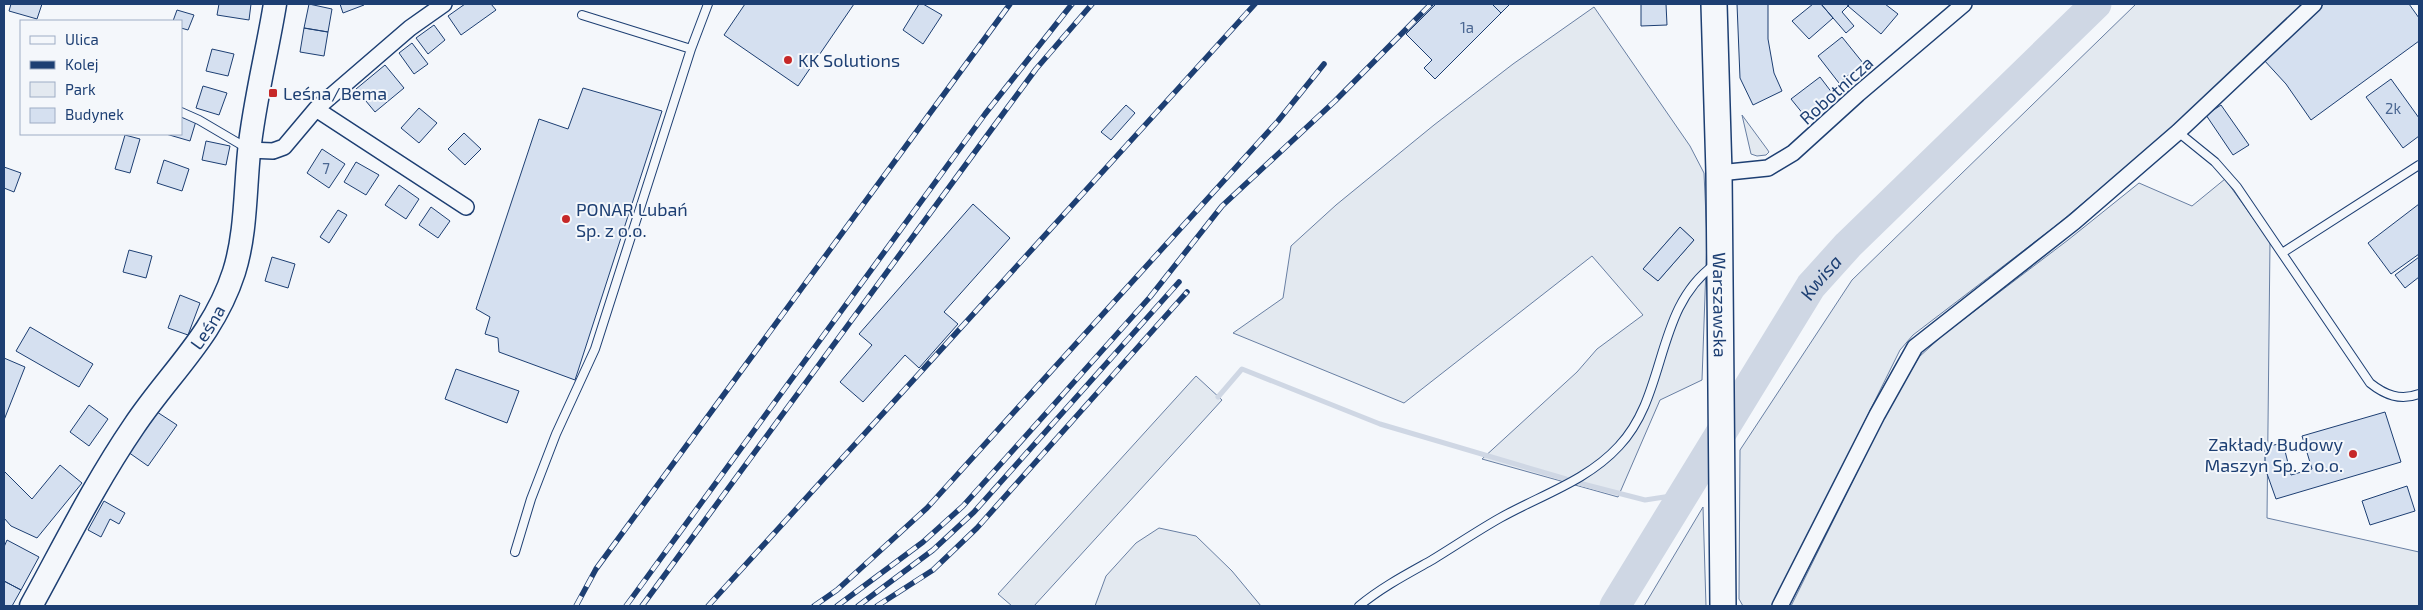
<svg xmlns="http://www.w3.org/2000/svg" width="2423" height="610" viewBox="0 0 2423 610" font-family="'Exo 2',sans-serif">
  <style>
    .green { fill: #e3e9f0; stroke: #687fa3; fill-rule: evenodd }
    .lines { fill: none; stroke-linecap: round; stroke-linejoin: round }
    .stream { stroke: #cfd7e4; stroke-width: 5 }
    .river { stroke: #cfd7e4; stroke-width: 31 }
    .building { fill: #d5e0f0; stroke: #1d3f73 }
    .service-casing { stroke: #1d3f73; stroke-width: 10 }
    .minor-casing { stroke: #1d3f73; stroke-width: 18 }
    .secondary-casing { stroke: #1d3f73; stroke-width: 25 }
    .primary-casing { stroke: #1d3f73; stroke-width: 28 }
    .service { stroke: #f4f7fb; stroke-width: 8 }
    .minor { stroke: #f4f7fb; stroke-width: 15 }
    .secondary { stroke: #f4f7fb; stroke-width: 22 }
    .primary { stroke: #f4f7fb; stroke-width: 25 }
    .rail-casing { stroke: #1d3f73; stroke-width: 5.5 }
    .rail { stroke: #f4f7fb; stroke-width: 4; stroke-dasharray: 11; stroke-linecap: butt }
    .poi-dot { fill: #c62828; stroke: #f4f7fb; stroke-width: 2 }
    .labels { text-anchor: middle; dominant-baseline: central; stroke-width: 4; stroke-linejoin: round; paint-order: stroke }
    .number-label { font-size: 15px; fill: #4b6792 }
    .poi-label { font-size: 18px; fill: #1d3f73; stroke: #f4f7fb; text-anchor: start }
    .street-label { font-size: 18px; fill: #1d3f73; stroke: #f4f7fb }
    .water-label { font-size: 19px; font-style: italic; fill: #1d3f73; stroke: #f4f7fb }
  </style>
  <rect width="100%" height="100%" fill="#f4f7fb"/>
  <path class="green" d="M 2136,4 L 2306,4 L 2186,117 L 2053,228 L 1913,335 L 1900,350 L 1775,602 L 1771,606 L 1743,606 L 1739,599 L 1740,450 L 1852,280 Z
    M 1594,7 L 1690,146 L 1704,173 L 1707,239 L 1702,380 L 1660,400 L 1618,497 L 1482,459 L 1577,372 L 1597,349 L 1643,315 L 1592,256 L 1404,403 L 1233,333 L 1283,298 L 1291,246 L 1336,205 L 1434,125 L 1513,64 ZM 1680,227 L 1694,240 L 1658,281 L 1644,268 Z
    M 1742,115 L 1767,149 L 1769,152 L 1766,155 L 1757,156 L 1751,154 Z
    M 2225,179 L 2270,242 L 2267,518 L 2419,552 L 2419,606 L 1791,606 L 1890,406 L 1919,357 L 1943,335 L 2068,240 L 2139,183 L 2192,206 Z
    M 1196,376 L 1222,400 L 1034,606 L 1012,606 L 998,594 Z
    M 1703,507 L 1706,606 L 1644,606 Z
    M 1159,528 L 1196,536 L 1232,571 L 1261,606 L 1095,606 L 1106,576 L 1136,543 Z"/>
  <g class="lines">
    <path class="stream" d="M 1218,397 L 1242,369 L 1380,424 L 1566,479
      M 1579,483 L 1645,500 L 1684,494"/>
    <path class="river" id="s1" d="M 1615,606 L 1811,286 L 1848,245 L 2096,4"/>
  </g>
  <path class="building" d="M 11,4 L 42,4 L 37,19 L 9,11 Z
    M 219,4 L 251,4 L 249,20 L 217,15 Z
    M 309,4 L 332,9 L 328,32 L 304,28 Z
    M 340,4 L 364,4 L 364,5 L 343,13 Z
    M 465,4 L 491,4 L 496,10 L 461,35 L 448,16 Z
    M 745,4 L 854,4 L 798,86 L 724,35 Z
    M 919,4 L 923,4 L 942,15 L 923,44 L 903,30 Z
    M 1436,4 L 1492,4 L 1501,13 L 1435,79 L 1424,68 L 1432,60 L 1406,34 Z
    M 1492,4 L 1510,4 L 1501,13 Z
    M 1641,4 L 1666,4 L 1667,25 L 1641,26 Z
    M 1737,4 L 1768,4 L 1768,39 L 1774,73 L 1782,91 L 1753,105 L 1740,78 Z
    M 1813,4 L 1821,4 L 1833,18 L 1809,39 L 1792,21 Z
    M 1821,4 L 1847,4 L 1848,6 L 1842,12 L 1854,26 L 1846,33 Z
    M 1850,4 L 1885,4 L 1898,14 L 1881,34 L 1848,6 Z
    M 2324,4 L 2409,4 L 2419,18 L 2419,41 L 2311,120 L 2286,84 L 2263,59 Z
    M 177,10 L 194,15 L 188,30 L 181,28 L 181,21 L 173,21 Z
    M 434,25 L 445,40 L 428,54 L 416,38 Z
    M 304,28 L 328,32 L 324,56 L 300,52 Z
    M 1842,37 L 1863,63 L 1839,83 L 1818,56 Z
    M 412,43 L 428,64 L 414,74 L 399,53 Z
    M 212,49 L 234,54 L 228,76 L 206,71 Z
    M 385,65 L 404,88 L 375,112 L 356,89 Z
    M 1820,77 L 1836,98 L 1808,120 L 1791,99 Z
    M 2391,79 L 2419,118 L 2419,136 L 2403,148 L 2366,97 Z
    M 203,86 L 227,93 L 219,115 L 196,108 Z
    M 583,88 L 662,111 L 575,380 L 499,352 L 498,338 L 485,334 L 490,317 L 476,309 L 539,119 L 568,129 Z
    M 1126,105 L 1135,113 L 1111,140 L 1101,132 Z
    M 2221,105 L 2249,145 L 2233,155 L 2206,115 Z
    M 419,108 L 437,123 L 419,143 L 401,128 Z
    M 181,117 L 196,121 L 190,141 L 166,134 L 181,134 Z
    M 464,133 L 481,149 L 465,165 L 448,149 Z
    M 125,135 L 140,139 L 130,173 L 115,169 Z
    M 206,141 L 230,146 L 226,165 L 202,160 Z
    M 322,149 L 345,164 L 329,188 L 307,173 Z
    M 164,160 L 189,169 L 182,191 L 157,183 Z
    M 356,162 L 379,175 L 366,195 L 344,182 Z
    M 4,167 L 21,173 L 14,192 L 4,188 Z
    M 399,185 L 419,199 L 406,219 L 385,205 Z
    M 973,204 L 1010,238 L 944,312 L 958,324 L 919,368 L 905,355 L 863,402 L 840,382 L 872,345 L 859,334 Z
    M 2419,204 L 2419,254 L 2391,274 L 2368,243 Z
    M 431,207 L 450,221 L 438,238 L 419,225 Z
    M 338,210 L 347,215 L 329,243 L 320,237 Z
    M 1680,227 L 1694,240 L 1658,281 L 1643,269 Z
    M 129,250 L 152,256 L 146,278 L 123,272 Z
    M 272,257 L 295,264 L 288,288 L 265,281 Z
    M 2419,257 L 2419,277 L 2405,288 L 2395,275 Z
    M 180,295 L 200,303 L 188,335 L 168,328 Z
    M 30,327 L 93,364 L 79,387 L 16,351 Z
    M 4,358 L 25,367 L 4,420 Z
    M 456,369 L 519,391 L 507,423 L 445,399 Z
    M 89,405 L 108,419 L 89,446 L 70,432 Z
    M 154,410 L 177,425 L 148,466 L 128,452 Z
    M 2385,412 L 2401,462 L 2276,499 L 2265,468 L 2265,447 L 2283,443 L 2291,475 L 2312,469 L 2302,436 Z
    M 60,465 L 82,483 L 37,538 L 11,526 L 4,518 L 4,471 L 32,499 Z
    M 2407,486 L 2415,511 L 2370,525 L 2362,501 Z
    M 104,501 L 125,513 L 119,524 L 110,519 L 101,537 L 88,530 Z
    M 7,540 L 39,557 L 21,590 L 4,581 L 4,547 Z
    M 4,581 L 21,590 L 12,606 L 4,606 Z"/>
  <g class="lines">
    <g class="service-casing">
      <path id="service" d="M 582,15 L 691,49 L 708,4
        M 181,112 L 199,120 L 245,147
        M 2178,132 L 2215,162 L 2237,187 L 2370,383 C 2385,395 2400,401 2419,394
        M 2282,253 L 2419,165
        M 515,552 L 531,499 L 556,434 L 595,349 L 691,49
        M 1359,606 C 1382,587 1407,574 1432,560 C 1455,546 1477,531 1500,518 C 1541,495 1587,481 1619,446 C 1668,394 1654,309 1714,265"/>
    </g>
    <g class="minor-casing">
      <path id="minor" d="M 316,109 L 466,207
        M 249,150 L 273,151 L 284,147 L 316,109 L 410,28 L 444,4
        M 1719,173 L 1768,168 L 1793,153 L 1858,94 L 1964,4
        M 1780,606 L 1877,415 L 1915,347 L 2074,222 L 2178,132 L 2314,4"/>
    </g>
    <g class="secondary-casing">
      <g id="secondary">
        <path id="s2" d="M 31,606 C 64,546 95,483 134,426 C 170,372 213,337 234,272 C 246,234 245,192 249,152 C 254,103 267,53 275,4"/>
      </g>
    </g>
    <g class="primary-casing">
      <g id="primary">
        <path id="s3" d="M 1714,4 L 1719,173 L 1723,606"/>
      </g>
    </g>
    <use href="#service" class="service"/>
    <use href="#minor" class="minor"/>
    <use href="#secondary" class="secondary"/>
    <use href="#primary" class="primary"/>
    <g class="rail-casing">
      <path id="rail" d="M 576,606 L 596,569 L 1010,4
        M 626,606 L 985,114 L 1072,4
        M 642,606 L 994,126 L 1036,69 L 1092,4
        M 708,606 L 1255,4
        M 814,606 L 837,590 L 927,508 L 1278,121 L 1324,64
        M 837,606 L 923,542 L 963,506 L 1150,297 L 1222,206 L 1335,101 L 1431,4
        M 858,606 L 933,550 L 974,512 L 1179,282
        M 877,606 L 933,570 L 977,528 L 1187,292"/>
    </g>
    <use href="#rail" class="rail"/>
  </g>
  <g class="poi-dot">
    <circle cx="788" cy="60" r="5"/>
    <rect x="268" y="88" width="10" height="10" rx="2.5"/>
    <circle cx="566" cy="219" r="5"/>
    <circle cx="2353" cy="454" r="5"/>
  </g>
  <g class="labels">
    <g class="number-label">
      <text x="1467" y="27">1a</text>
      <text x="2393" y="108">2k</text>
      <text x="326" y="168">7</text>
    </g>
    <g class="poi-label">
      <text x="798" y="60">KK Solutions</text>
      <text x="283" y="93">Leśna/Bema</text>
      <text x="576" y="209">PONAR Lubań<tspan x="576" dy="21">Sp. z o.o.</tspan></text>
      <text x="2343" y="444" text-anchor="end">Zakłady Budowy<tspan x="2343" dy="21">Maszyn Sp. z o.o.</tspan></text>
    </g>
    <g class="street-label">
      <text transform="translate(1836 90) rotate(-42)">Robotnicza</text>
      <text stroke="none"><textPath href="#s3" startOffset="301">Warszawska</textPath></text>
      <text stroke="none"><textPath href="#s2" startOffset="331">Leśna</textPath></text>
    </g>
    <g class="water-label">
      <text stroke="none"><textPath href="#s1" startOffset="388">Kwisa</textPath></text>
    </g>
  </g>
  <rect width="2423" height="610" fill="none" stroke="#1d3f73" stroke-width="10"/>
  <rect x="20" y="20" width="162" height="115" fill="#f4f7fb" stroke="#9eadc5"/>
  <rect x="30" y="36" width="25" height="8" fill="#f4f7fb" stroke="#9eadc5"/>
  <text x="65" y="45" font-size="15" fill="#1d3f73">Ulica</text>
  <rect x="30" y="61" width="25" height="8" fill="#1d3f73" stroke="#9eadc5"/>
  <text x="65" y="70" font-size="15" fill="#1d3f73">Kolej</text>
  <rect x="30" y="82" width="25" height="15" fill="#e3e9f0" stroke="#9eadc5"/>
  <text x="65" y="95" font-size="15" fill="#1d3f73">Park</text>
  <rect x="30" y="108" width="25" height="15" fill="#d5e0f0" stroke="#9eadc5"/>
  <text x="65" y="120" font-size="15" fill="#1d3f73">Budynek</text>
</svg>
